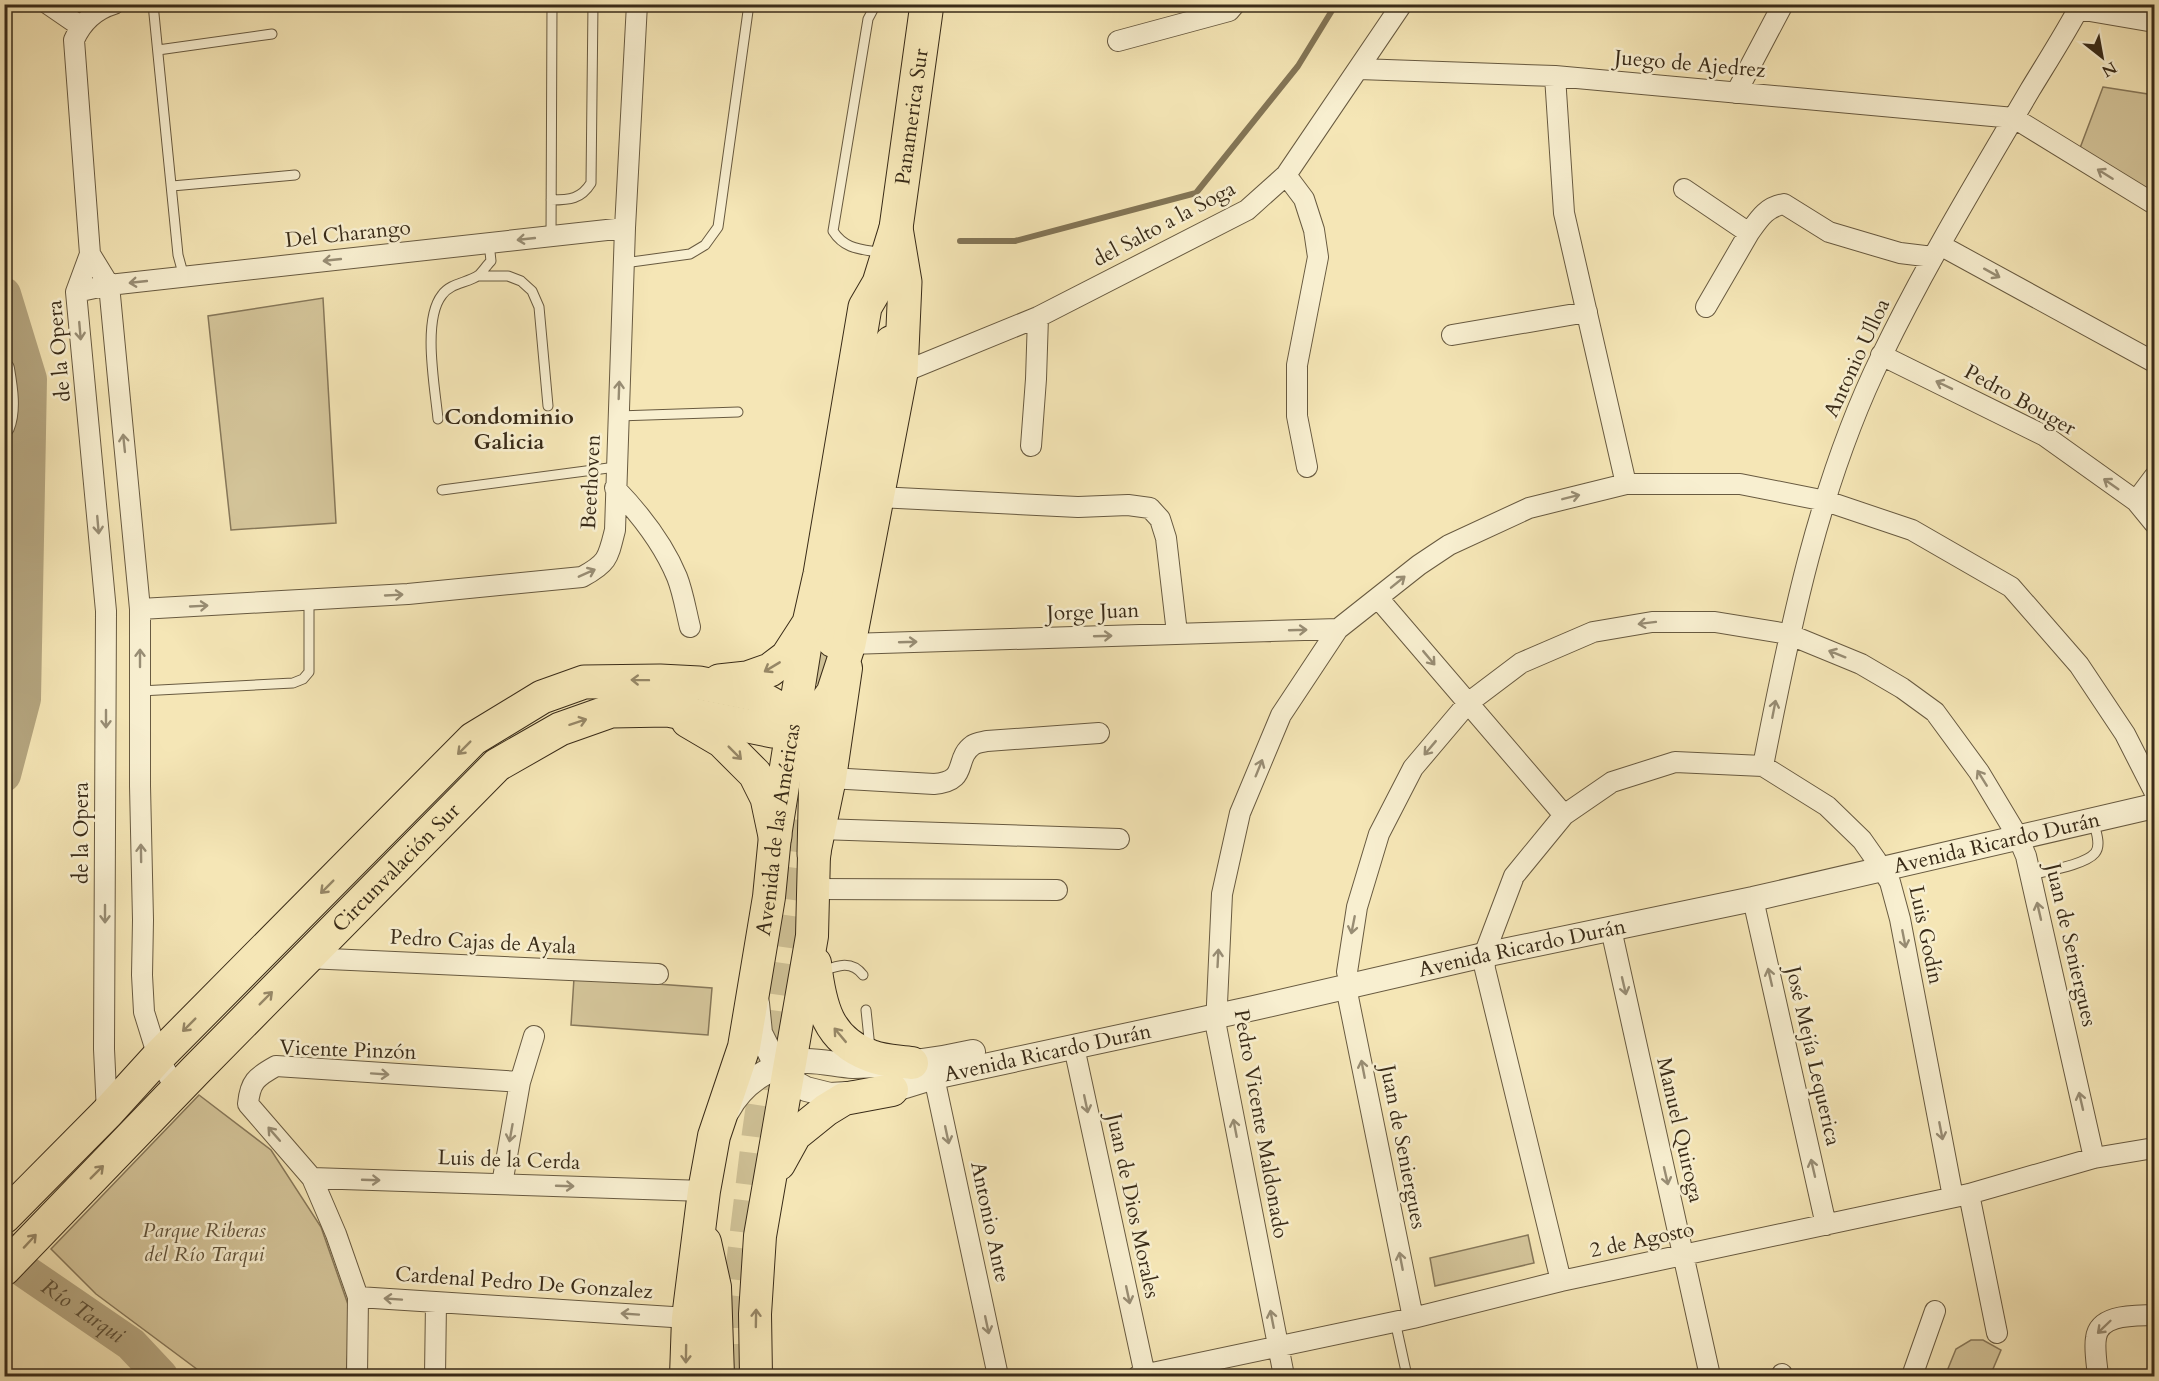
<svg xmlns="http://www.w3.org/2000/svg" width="2159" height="1381" viewBox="0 0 2159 1381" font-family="Cardo,serif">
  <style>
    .green { fill: #d5c69b; stroke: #87785a; stroke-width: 1.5 }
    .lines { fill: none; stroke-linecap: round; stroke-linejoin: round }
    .stream { stroke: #837556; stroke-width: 6 }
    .river { stroke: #b5a680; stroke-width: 34 }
    .primary-tunnel { stroke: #cfc196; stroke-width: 32; stroke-dasharray: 32 16; stroke-linecap: butt }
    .service-casing { stroke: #685a40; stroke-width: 11 }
    .minor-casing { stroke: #685a40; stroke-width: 22 }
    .tertiary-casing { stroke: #685a40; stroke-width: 26 }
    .primary-casing { stroke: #392b18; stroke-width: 34 }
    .trunk-casing { stroke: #392b18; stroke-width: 35 }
    .service { stroke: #f8efd0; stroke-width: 9 }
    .minor { stroke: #f8efd0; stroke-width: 20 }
    .tertiary { stroke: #f8efd0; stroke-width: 24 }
    .primary { stroke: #f5e6b6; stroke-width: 32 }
    .trunk { stroke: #f5e6b6; stroke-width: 33 }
    .oneway { stroke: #988d74 }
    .oneway2 { stroke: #978867 }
    .labels { text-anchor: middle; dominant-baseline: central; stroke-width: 5; stroke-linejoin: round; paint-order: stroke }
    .street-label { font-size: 21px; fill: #392b18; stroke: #f8efd0 }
    .park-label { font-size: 21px; font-style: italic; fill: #605239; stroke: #f8efd0 }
    .neighbourhood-label { font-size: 22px; font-weight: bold; fill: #392b18; stroke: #f8efd0 }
    .water-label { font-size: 22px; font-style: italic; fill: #5e5037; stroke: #f8efd0 }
  </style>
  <rect width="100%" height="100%" fill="#f5e6b6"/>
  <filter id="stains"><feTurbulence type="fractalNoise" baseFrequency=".00333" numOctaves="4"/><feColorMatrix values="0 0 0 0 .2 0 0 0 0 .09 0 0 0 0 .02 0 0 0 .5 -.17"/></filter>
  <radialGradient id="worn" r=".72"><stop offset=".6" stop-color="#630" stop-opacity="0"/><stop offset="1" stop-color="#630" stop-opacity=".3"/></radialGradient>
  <path class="green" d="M 2103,87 L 2154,95 L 2154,201 L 2077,156 Z
    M 323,298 L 336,523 L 231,530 L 208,316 Z
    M 574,978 L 712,988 L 708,1035 L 571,1025 Z
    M 199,1095 L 271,1150 L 321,1227 L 351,1313 L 346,1376 L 202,1376 L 198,1370 L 96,1294 L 51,1249 Z
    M 1528,1235 L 1534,1263 L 1435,1286 L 1430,1258 Z
    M 1971,1340 L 1983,1340 L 2001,1350 L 1990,1376 L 1945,1376 L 1956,1349 Z"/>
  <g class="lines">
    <path class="stream" d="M 960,241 L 1015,241 L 1196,193 L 1298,66 L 1336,4"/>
    <g class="river">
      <path d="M 4,294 L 30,379 L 24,699 L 4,775"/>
      <path id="s1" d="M 4,1248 L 17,1266 L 131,1344 L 161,1376"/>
    </g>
    <path class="primary-tunnel" d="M 808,731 L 824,642
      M 736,1376 L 736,1313 L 758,1133 L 804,812"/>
    <g class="service-casing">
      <path id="service" d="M 153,4 L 178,255 L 184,277
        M 876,4 L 868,19 L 833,231 C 845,250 862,249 883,253
        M 158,50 L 272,34
        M 172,186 L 295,175
        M 551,200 C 570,200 581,199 591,183 L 593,4
        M 551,236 L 552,4
        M 624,263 L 690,254 L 705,245 L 718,227 L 749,4
        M 478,276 L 508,276 L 521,281 L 532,291 L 539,307 L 548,406
        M 618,416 L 738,412
        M 438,419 C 435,387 422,320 442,295 C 450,283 468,283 479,275 C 483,271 487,265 491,261 L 489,243
        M 442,490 L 616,467
        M 140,691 L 293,683 L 303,679 L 309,672 L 309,600
        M 2031,875 C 2046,871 2085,865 2095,853 C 2102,845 2095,829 2093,820
        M 820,972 C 836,966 851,959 863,975
        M 866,1010 L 870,1048
        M 1395,1321 L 1407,1376"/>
    </g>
    <g class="minor-casing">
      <path id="minor" d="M 48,4 L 80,26
        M 2078,9 L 2154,22
        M 1118,41 L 1229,11 L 1235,4
        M 1359,69 L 1555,76 L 2014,118 L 2154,204
        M 1555,76 L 1564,213 L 1626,484
        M 1736,93 L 1783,4
        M 1286,175 L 1304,199 L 1314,230 L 1318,257 L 1297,365 L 1297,416 L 1307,467
        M 1684,189 L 1749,233 C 1759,219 1766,207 1784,204 L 1829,232 L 1900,253 L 1933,257
        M 1940,245 L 2154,362
        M 90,254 L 109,285 L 140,609 L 140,786 L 143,920 L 142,975 L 144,1012 L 158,1057 L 177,1091
        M 76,292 L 109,285 L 625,228
        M 1706,307 L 1749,233
        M 1452,335 L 1587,312
        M 1881,355 L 2045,436 L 2136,501 L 2154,523
        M 4,369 C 7,387 11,410 4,427
        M 901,373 L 1038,317 L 1247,210 L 1286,175 L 1402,4
        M 1031,446 L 1036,379 L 1038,317
        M 615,488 C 640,514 663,543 677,577 C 683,592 686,611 690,627
        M 878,497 L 1078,507 L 1128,505 L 1150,508 L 1160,519 L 1166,538 L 1177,633
        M 2136,501 L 2154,477
        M 1378,598 L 1564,815
        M 140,609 L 408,594 L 582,577 C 608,563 608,558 615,530 L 625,228 L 637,4
        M 849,644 L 1338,629
        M 1763,766 C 1790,627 1819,483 1882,355 C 1926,264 1979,177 2030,90 C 2047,62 2065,34 2081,4
        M 830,778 L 934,784 C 970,781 953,759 973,745 C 976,743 983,742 987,741 L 1099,733
        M 820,829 L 1119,839
        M 814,889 L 1057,890
        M 1753,899 L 1826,1225
        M 1611,929 L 1710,1376
        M 307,958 L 658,974
        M 1347,972 L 1357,907 L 1379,834 L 1413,768 L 1468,703 L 1521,663 L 1593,632 L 1652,622 L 1715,622 L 1788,634 L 1861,664 L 1902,688 L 1935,712 L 1979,772 L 2018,837 L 2026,856 L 2094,1158
        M 1346,987 L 1413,1318
        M 1074,1047 L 1145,1375
        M 934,1077 L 998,1376
        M 107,1113 L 104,1049 L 106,611 L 76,292 L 90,254 L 74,40 C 82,22 94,10 114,4
        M 312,1178 L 704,1191
        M 502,1184 L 520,1082 L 534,1036
        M 1969,1194 L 1997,1333
        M 1561,1281 L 1485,969 L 1484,955 L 1514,876 L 1564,815 L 1612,782 L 1675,762 L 1763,766 L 1827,806 L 1862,840 L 1876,860 L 1890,882 L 1900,919 L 1953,1197
        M 358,1297 L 688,1318
        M 357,1376 L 358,1297 L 336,1234 L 312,1178 L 248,1104 C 250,1082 256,1077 276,1066 L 520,1082
        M 435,1376 L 436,1302
        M 1138,1376 L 1413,1318 L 1561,1281 L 1969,1194 L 2094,1158 L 2154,1148
        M 1284,1376 L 1216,1026 L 1222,894 L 1240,813 L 1281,715 L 1338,629 L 1419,565 L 1449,545 L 1529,508 L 1626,484 L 1740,484 L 1826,501 L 1912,530 L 2011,587 L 2079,665 L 2125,734 L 2154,791
        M 1781,1376 L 1782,1374
        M 1912,1376 L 1935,1311
        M 2098,1376 C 2097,1365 2094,1349 2096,1338 C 2099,1313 2137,1316 2154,1315"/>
    </g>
    <g class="tertiary-casing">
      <g id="tertiary">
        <path id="s2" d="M 757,1003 L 760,1033 L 777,1067 L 788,1079 L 806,1089 L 830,1095 L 863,1093 L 892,1090 L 934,1077 L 1254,1008 L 1484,955 L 1753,899 L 2154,806"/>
        <path d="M 728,1110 C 743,1082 775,1061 807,1061 C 822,1061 838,1065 853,1066 C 893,1066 934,1061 973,1052"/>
      </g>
    </g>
    <g class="primary-casing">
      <g id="primary">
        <path d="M 833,641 L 891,342"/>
        <path d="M 815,963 C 820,1005 827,1040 871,1056 C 883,1061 899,1061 912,1063"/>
        <path d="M 779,1164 L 795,1135 L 826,1110 L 844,1099 L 892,1090"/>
        <path d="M 705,1242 L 715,1287 L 718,1376"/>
        <path id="s3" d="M 686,1376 L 688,1318 L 704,1191 L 714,1136 L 744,1047 L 769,897 L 775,836 L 809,623"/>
        <path d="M 756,1376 L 755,1314 L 760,1236 L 812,936 L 814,854 L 830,778 L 846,668"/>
      </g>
    </g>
    <g class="trunk-casing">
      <g id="trunk">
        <path id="s4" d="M 719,681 L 747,678 L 770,670 L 787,657 L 809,623 L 820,574 L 865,307 L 879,283 L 896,228 L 927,4"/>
        <path d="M 688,721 L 722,741 L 755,774 L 767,798 L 775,836"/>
        <path d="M 4,1217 L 107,1113 L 158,1057 L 473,739 L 542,697 L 584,682 L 660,681 L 699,683 L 754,694 L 777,707 L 804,735 L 813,749 L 816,767 L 814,854"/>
        <path id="s5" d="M 4,1269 L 196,1070 L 497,765 L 560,729 L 611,711 L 668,710 L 773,731 L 812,718 L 825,704 L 833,693 L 849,644 L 901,373 L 905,282 L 896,228"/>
      </g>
    </g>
    <use href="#service" class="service"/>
    <use href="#minor" class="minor"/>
    <use href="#tertiary" class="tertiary"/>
    <use href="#primary" class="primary"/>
    <use href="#trunk" class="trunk"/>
  </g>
  <defs><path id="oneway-shaft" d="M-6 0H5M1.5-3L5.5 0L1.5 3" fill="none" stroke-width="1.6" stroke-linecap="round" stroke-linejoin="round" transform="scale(1.5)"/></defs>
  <g class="oneway">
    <use href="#oneway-shaft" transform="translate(2105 174) rotate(-148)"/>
    <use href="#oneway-shaft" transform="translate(526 239) rotate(174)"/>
    <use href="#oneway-shaft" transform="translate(332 260) rotate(174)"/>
    <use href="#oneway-shaft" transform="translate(1992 273) rotate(29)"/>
    <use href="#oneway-shaft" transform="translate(138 282) rotate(174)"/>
    <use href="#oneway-shaft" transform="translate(80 331) rotate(85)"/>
    <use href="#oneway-shaft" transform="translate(1944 385) rotate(-154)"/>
    <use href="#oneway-shaft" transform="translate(619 390) rotate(-88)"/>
    <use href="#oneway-shaft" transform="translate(124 443) rotate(-96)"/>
    <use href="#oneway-shaft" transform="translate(2111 484) rotate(-145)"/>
    <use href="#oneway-shaft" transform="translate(1571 497) rotate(-14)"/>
    <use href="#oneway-shaft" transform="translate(98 525) rotate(85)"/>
    <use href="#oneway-shaft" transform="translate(587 573) rotate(-24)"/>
    <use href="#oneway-shaft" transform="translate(1398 582) rotate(-39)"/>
    <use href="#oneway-shaft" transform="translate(394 595) rotate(-3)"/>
    <use href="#oneway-shaft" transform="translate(199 606) rotate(-3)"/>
    <use href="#oneway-shaft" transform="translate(1647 623) rotate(173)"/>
    <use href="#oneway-shaft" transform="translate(1298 630) rotate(-2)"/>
    <use href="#oneway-shaft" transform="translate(1103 636) rotate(-2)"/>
    <use href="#oneway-shaft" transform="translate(908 642) rotate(-2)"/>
    <use href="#oneway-shaft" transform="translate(1837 654) rotate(-158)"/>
    <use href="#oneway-shaft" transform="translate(140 658) rotate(-90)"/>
    <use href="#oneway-shaft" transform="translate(1429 658) rotate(50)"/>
    <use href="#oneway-shaft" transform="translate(1774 709) rotate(-79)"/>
    <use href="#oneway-shaft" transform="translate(106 719) rotate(90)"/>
    <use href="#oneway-shaft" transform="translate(1430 748) rotate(130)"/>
    <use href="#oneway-shaft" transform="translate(1259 768) rotate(-68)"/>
    <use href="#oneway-shaft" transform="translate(1982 778) rotate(-122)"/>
    <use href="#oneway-shaft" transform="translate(141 853) rotate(-91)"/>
    <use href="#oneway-shaft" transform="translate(2039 911) rotate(-103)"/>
    <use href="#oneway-shaft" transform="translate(105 914) rotate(90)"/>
    <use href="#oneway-shaft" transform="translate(1353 925) rotate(101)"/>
    <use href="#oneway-shaft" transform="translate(1904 939) rotate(79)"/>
    <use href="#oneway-shaft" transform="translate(1218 958) rotate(-87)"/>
    <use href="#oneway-shaft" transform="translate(1770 977) rotate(-103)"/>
    <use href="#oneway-shaft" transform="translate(1624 986) rotate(77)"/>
    <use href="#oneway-shaft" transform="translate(1363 1069) rotate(-101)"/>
    <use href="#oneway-shaft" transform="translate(380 1074) rotate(4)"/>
    <use href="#oneway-shaft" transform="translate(2081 1101) rotate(-103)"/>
    <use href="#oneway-shaft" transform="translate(1086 1104) rotate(78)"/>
    <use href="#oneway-shaft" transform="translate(1235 1128) rotate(-101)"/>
    <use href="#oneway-shaft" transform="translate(1941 1131) rotate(79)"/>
    <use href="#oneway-shaft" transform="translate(511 1133) rotate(100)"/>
    <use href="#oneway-shaft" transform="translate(274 1134) rotate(-131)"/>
    <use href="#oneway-shaft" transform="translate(947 1135) rotate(78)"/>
    <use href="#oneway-shaft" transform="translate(1813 1168) rotate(-103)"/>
    <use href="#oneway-shaft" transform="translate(1666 1176) rotate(77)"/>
    <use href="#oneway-shaft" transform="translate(371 1180) rotate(2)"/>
    <use href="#oneway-shaft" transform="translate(565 1186) rotate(2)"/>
    <use href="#oneway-shaft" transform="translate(1401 1261) rotate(-101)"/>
    <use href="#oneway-shaft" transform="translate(1128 1295) rotate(78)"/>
    <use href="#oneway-shaft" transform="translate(393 1299) rotate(-176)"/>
    <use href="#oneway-shaft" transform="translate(630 1314) rotate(-176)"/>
    <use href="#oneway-shaft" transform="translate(1272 1319) rotate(-101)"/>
    <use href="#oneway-shaft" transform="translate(987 1325) rotate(78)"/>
    <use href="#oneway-shaft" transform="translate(2104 1327) rotate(136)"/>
  </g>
  <g class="oneway2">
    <use href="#oneway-shaft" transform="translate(772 667) rotate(149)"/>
    <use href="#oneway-shaft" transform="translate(640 680) rotate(-179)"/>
    <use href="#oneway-shaft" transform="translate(578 722) rotate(-18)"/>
    <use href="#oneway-shaft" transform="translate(464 748) rotate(135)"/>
    <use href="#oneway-shaft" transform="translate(735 753) rotate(45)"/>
    <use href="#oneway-shaft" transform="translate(327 887) rotate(135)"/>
    <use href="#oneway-shaft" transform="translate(266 998) rotate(-45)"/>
    <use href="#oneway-shaft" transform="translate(189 1025) rotate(135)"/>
    <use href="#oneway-shaft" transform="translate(840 1035) rotate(-130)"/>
    <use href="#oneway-shaft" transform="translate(97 1172) rotate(-45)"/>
    <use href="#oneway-shaft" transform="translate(30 1241) rotate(-47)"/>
    <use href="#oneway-shaft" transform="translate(756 1318) rotate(-89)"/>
    <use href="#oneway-shaft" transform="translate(686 1354) rotate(91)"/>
  </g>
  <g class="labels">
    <g class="street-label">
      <text transform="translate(1690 64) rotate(5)">Juego de Ajedrez</text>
      <text stroke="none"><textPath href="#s4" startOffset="633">Panamerica Sur</textPath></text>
      <text transform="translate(1164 224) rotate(-28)">del Salto a la Soga</text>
      <text transform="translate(348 234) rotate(-6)">Del Charango</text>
      <text transform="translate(59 351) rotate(-95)">de la Opera</text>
      <text transform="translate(1857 358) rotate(-65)">Antonio Ulloa</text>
      <text transform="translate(2020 400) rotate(29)">Pedro Bouger</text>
      <text transform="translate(591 482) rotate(-87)">Beethoven</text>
      <text transform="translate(1093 612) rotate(-2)">Jorge Juan</text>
      <text stroke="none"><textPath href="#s3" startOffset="556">Avenida de las Américas</textPath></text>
      <text transform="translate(81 833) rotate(-90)">de la Opera</text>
      <text stroke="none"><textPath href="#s2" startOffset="1324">Avenida Ricardo Durán</textPath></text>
      <text stroke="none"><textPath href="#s5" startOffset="561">Circunvalación Sur</textPath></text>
      <text transform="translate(1926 935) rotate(78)">Luis Godín</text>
      <text transform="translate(483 942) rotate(3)">Pedro Cajas de Ayala</text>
      <text transform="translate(2071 945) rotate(77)">Juan de Seniergues</text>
      <text stroke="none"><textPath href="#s2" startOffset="838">Avenida Ricardo Durán</textPath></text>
      <text transform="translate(348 1050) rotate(2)">Vicente Pinzón</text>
      <text stroke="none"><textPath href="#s2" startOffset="352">Avenida Ricardo Durán</textPath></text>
      <text transform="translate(1813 1056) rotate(77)">José Mejía Lequerica</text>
      <text transform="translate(1261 1124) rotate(80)">Pedro Vicente Maldonado</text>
      <text transform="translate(1680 1130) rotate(77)">Manuel Quiroga</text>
      <text transform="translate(1403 1147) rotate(79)">Juan de Seniergues</text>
      <text transform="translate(509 1160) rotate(2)">Luis de la Cerda</text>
      <text transform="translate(1133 1206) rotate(78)">Juan de Dios Morales</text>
      <text transform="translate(990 1222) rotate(78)">Antonio Ante</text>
      <text transform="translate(1642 1240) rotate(-12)">2 de Agosto</text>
      <text transform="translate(524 1283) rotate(4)">Cardenal Pedro De Gonzalez</text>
    </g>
    <g class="park-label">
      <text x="204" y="1230">Parque Riberas<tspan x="204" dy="24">del Río Tarqui</tspan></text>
    </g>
    <g class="neighbourhood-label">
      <text x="509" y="417">Condominio<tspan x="509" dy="25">Galicia</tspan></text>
    </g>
    <g class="water-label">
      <text stroke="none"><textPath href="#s1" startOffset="102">Río Tarqui</textPath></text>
    </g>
  </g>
  <rect width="2159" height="1381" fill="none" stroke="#f5e6b6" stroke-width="24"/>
  <rect x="6" y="6" width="2147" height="1369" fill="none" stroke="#392b18" stroke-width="3"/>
  <rect x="12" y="12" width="2135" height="1357" fill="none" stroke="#392b18" stroke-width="1.5"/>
  <g transform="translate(2102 57) rotate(149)" stroke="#f8efd0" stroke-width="4.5" paint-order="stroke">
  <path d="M0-4.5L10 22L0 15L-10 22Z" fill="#392b18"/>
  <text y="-9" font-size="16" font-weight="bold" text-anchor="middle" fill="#392b18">N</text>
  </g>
  <rect width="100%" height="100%" filter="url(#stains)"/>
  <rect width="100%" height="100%" fill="url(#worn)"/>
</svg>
